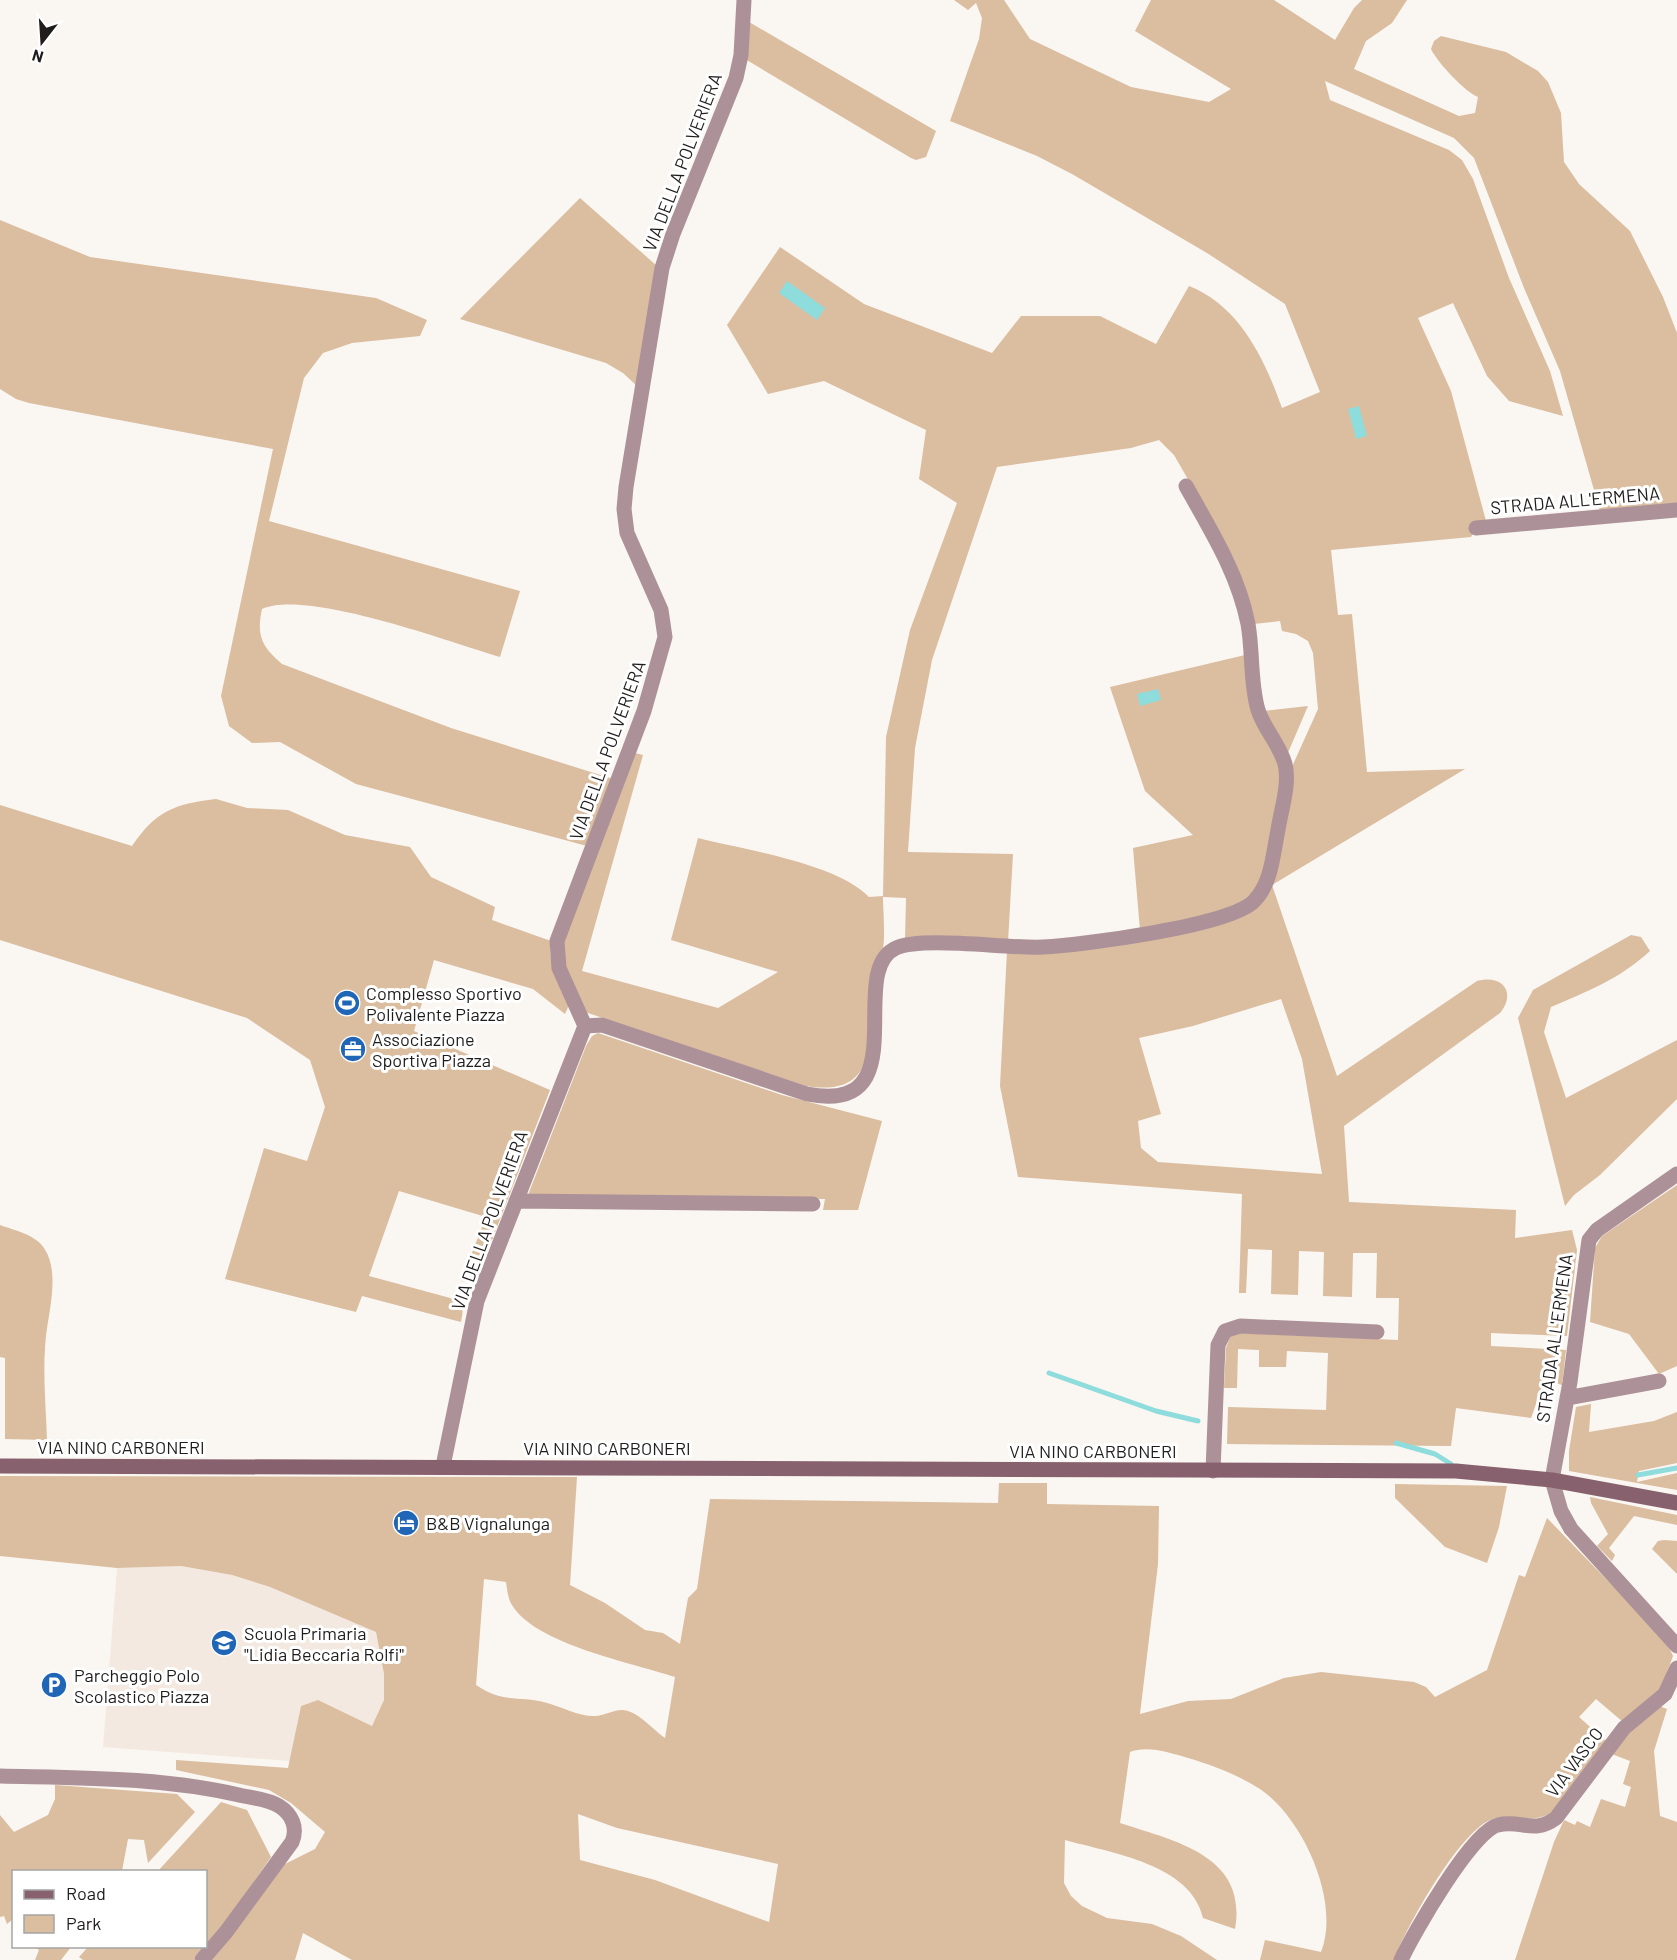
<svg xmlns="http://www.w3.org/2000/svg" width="1677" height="1960" viewBox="0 0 1677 1960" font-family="Barlow,sans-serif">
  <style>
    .built { fill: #f3e9e0 }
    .green { fill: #dbbd9f; fill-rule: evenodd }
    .water { fill: #8edcdc }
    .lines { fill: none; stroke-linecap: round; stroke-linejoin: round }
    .stream { stroke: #8edcdc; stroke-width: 5 }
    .street { stroke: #ac9199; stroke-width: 15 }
    .secondary { stroke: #87616d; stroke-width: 15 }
    .labels { text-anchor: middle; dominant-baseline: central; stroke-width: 6; stroke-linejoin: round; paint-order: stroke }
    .street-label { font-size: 18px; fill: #1f1d1c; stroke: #fff }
    .poi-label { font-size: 18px; fill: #1f1d1c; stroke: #fff; text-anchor: start }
  </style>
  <rect width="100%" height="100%" fill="#faf6f2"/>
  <path class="built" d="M 181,1566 L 232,1575 L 270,1587 L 376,1632 L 384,1674 L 384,1700 L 372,1726 L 318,1700 L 301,1706 L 290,1761 L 103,1747 L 117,1568 Z"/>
  <path class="green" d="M 954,0 L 1004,0 L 1030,39 L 1131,87 L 1209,102 L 1231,89 L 1135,31 L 1151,0 L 1274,0 L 1335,40 L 1354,8 L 1362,0 L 1407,0 L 1392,23 L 1366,41 L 1354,69 L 1459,116 L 1475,113 L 1478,97 C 1465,92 1437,62 1431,49 L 1434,41 L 1441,36 L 1506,52 L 1538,71 L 1548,82 L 1561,113 L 1564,162 L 1579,184 L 1630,231 L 1663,297 L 1677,333 L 1677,504 L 1600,511 L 1560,371 L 1524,288 L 1474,158 L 1454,138 L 1325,81 L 1330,100 L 1449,150 L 1462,160 L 1473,179 L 1509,278 L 1550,371 L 1563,416 L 1509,401 L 1487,376 L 1453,303 L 1418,318 L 1451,391 L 1486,521 L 1480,522 L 1471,537 L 1331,550 L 1338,615 L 1352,614 L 1367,772 L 1465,769 L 1272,885 L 1337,1076 L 1477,981 C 1502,974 1517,992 1500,1013 L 1344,1126 L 1349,1202 L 1516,1210 L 1515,1238 L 1572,1230 L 1577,1250 L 1567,1336 L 1491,1333 L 1491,1346 L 1566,1350 L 1562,1385 L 1545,1379 L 1531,1418 L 1456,1408 L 1451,1446 L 1227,1444 L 1228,1407 L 1326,1410 L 1328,1353 L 1287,1351 L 1286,1367 L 1259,1367 L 1259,1350 L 1238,1349 L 1237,1388 L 1224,1388 L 1226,1348 L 1230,1337 L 1240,1333 L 1398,1340 L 1399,1298 L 1376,1298 L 1377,1253 L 1353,1253 L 1352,1297 L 1323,1296 L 1324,1252 L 1299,1251 L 1298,1295 L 1271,1294 L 1272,1250 L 1248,1249 L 1246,1293 L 1239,1293 L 1242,1194 L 1018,1177 L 1000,1086 L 1007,951 L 1238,917 L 1251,912 L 1262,903 L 1291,769 L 1318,709 L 1313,653 L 1308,641 L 1296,634 L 1282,631 L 1280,621 L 1254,624 L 1234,559 L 1174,455 L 1159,440 L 1131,448 L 997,467 L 932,660 L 915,748 L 908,852 L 1013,854 L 1008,942 L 905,940 L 906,898 L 883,897 C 883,910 886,941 882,952 C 878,961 871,966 870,977 C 864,1030 887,1099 806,1086 L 585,1012 L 565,965 L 563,942 L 635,753 L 643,755 L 582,971 L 718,1008 L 778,972 L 671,940 L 698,838 C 745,850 836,863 869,897 L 883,896 L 886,737 L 910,630 L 957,503 L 919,479 L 926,430 L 824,381 L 768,394 L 727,325 L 780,247 L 864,304 L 992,353 L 1021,316 L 1100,316 L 1156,344 L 1189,286 C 1240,306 1265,360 1282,408 L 1320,392 L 1285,304 L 1207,253 L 1072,174 L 1037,156 L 950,121 L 979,39 L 982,18 L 976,3 L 968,10 ZM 1281,999 L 1302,1059 L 1322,1174 L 1158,1162 L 1141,1148 L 1138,1121 L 1161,1114 L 1139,1038 L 1193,1026 Z
    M 749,22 L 936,131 L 926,157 L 916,160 L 911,158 L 745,59 Z
    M 580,198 L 657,266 L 638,387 L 623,373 L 606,363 L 460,319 Z
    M 0,220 L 90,257 L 376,298 L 427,320 L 420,336 L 352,343 L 323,353 L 304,378 L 269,521 L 520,591 L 500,657 C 449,642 307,589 262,609 C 256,636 262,647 282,664 L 451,728 L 613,779 L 587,846 L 356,784 L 280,742 L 252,743 L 229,726 L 221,696 L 273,449 L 29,403 L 16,399 L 0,389 Z
    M 1245,655 L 1279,765 L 1280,784 L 1264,872 L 1255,890 L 1236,907 L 1140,930 L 1133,848 L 1193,835 L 1145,791 L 1110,687 Z
    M 1308,706 L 1287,755 L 1264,711 Z
    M 216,799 L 247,808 L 288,810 L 345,835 L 410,847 L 431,877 L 495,907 L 492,920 L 551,941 C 547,964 560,985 569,1005 L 565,1014 L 533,989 L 434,960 L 414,1031 L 550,1090 L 475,1284 L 461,1281 L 486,1217 L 399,1191 L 369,1276 L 454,1299 C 465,1304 463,1311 461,1322 L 362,1296 L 356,1312 L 225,1279 L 264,1148 L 307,1161 L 325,1107 L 310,1060 L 247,1018 L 0,940 L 0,805 L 132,846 C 156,811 174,804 216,799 Z
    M 1631,935 L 1641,937 L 1650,951 C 1618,980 1590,990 1551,1007 L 1544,1032 L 1566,1098 L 1677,1040 L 1677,1099 L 1600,1175 L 1574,1195 L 1565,1206 L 1518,1018 L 1533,990 Z
    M 598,1033 L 782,1095 L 882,1121 L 858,1210 L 823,1210 L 825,1199 L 528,1195 L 586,1046 L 592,1036 Z
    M 1677,1185 L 1677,1366 L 1659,1374 L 1629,1334 L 1590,1322 L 1595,1248 L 1602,1236 Z
    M 0,1225 C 14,1230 36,1235 44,1248 C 62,1275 46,1318 45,1348 C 43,1378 46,1409 47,1440 L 5,1439 L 5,1358 L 0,1357 Z
    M 1591,1404 L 1589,1432 L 1654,1421 L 1677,1412 L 1677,1463 L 1639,1471 L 1637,1482 L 1677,1473 L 1677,1490 L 1569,1471 L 1569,1451 L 1576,1407 Z
    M 0,1476 L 577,1477 L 570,1585 L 605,1603 L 645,1630 L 663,1633 L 680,1644 L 688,1598 L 697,1589 L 710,1499 L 998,1503 L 999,1483 L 1047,1483 L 1047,1504 L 1159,1506 L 1158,1564 L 1140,1714 L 1188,1701 L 1231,1699 L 1284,1678 L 1321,1672 L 1414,1682 L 1426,1687 L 1435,1697 L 1487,1670 L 1519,1575 L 1525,1577 L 1547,1518 L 1666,1641 L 1673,1656 L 1661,1689 L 1623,1722 L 1596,1699 L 1579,1717 L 1606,1741 L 1552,1812 C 1532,1826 1511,1811 1490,1820 C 1459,1833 1406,1927 1394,1960 L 1260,1960 L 1265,1940 L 1321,1952 C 1341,1902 1303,1818 1260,1789 C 1238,1775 1212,1765 1188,1758 C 1171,1753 1147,1745 1130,1752 L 1120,1823 C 1174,1841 1248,1855 1235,1929 L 1203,1918 C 1191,1864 1111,1853 1065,1840 L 1064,1883 L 1071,1896 L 1082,1906 L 1107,1918 L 1152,1924 L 1181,1936 L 1217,1960 L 352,1960 L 303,1933 L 295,1960 L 211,1960 L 281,1866 L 315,1849 L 325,1832 L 291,1803 L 269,1790 L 176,1770 L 176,1760 L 288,1768 L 301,1706 L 318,1700 L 372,1726 L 384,1700 L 384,1674 L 376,1632 L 270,1587 L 232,1575 L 181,1566 L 117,1568 L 0,1556 ZM 484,1579 L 506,1582 C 507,1589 508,1599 512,1605 C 535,1644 633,1663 675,1677 L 665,1738 C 653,1730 643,1716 628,1711 C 618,1707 607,1715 596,1716 C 579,1717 563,1707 547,1703 C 519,1695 504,1704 476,1685 ZM 578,1814 L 617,1828 L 778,1864 L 769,1922 L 655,1880 L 580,1860 Z
    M 1395,1484 L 1507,1486 L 1499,1527 L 1487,1563 L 1445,1547 L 1395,1498 Z
    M 1590,1497 L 1677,1515 L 1677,1525 L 1634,1516 L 1609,1548 L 1615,1555 L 1612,1561 L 1597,1546 L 1608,1534 L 1591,1503 Z
    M 1664,1540 L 1677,1541 L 1677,1574 L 1652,1549 L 1658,1541 Z
    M 1659,1706 L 1667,1709 L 1654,1751 L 1660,1816 L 1677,1822 L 1677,1960 L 1515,1960 L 1554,1842 L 1564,1820 L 1575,1825 L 1577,1821 L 1590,1827 L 1601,1799 L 1625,1807 L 1631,1787 L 1623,1784 L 1630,1761 L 1609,1753 L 1632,1728 Z
    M 55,1785 L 177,1794 L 195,1812 L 148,1863 L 144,1840 L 128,1839 L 122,1871 L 14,1872 L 13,1919 L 7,1924 L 4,1916 L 0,1917 L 0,1815 L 14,1832 L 48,1815 L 55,1799 Z
    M 221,1802 L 247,1810 L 271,1857 L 222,1927 L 206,1946 L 206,1872 L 158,1871 Z
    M 205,1946 L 194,1960 L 83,1960 L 79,1957 L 88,1947 Z
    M 35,1947 L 71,1947 L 61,1960 L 35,1960 L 39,1950 Z"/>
  <path class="water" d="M 787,281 L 825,308 L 817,320 L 779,293 Z
    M 1359,406 L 1367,436 L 1356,439 L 1348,409 Z
    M 1158,689 L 1161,700 L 1140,706 L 1137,694 Z"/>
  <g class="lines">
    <path class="stream" d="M 1049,1373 L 1156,1411 L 1198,1421
      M 1396,1443 L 1435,1454 L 1451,1464
      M 1638,1475 L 1677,1468"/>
    <path class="street" d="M 1476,528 L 1677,510
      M 585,1026 L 602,1025 L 807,1094 C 920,1116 844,971 896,948 C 923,936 1009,949 1043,947 C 1082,945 1230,926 1254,901 C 1272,883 1273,853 1278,830 C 1281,810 1290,784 1285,764 C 1280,745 1264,729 1258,710 C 1250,683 1253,652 1248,624 C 1238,573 1211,531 1186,486
      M 585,1026 L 559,968 L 557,941 L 644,711 L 665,637 L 661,610 L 627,533 L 624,509 L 626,487 L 662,268 L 673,234 L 736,78 L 741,55 L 744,0
      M 1677,1174 L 1597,1230 L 1589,1240 L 1570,1382 L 1552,1480 L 1561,1511 L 1571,1529 L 1677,1646
      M 516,1201 L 813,1204
      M 1567,1398 L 1659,1381
      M 443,1466 L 477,1301 L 585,1026
      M 1213,1471 L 1218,1345 L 1225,1331 L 1240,1326 L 1377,1332
      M 0,1776 C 80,1778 161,1777 239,1795 C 252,1798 268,1799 279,1806 C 292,1814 298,1828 292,1842 L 226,1932 L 202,1960
      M 1401,1960 C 1413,1934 1472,1831 1498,1825 C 1521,1819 1533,1835 1556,1818 L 1624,1728 L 1665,1694 L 1677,1668"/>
    <path class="secondary" d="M 0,1466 L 1456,1471 L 1552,1480 L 1677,1503"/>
  </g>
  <defs>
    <g id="stadium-disc" transform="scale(1.35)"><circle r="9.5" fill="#2066b7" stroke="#fff"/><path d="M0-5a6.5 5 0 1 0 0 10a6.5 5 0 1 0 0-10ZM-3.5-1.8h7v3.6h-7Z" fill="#fff"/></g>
    <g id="office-disc" transform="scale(1.35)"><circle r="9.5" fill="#2066b7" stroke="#fff"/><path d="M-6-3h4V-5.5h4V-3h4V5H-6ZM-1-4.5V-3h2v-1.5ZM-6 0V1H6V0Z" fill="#fff"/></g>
    <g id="hotel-disc" transform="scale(1.35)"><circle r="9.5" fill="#2066b7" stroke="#fff"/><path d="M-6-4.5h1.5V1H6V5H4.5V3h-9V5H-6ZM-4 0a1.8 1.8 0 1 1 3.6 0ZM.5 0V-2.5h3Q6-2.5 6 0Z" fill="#fff"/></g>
    <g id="school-disc" transform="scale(1.35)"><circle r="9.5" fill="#2066b7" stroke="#fff"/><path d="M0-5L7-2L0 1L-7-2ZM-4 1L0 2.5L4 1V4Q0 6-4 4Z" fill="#fff"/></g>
    <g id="parking-disc" transform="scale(1.35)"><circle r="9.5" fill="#2066b7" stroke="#fff"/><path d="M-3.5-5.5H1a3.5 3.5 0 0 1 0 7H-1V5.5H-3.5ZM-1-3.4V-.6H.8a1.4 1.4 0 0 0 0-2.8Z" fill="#fff"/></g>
  </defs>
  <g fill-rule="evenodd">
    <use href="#stadium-disc" x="347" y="1003"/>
    <use href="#office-disc" x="353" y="1049"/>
    <use href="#hotel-disc" x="406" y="1523"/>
    <use href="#school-disc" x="224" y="1643"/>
    <use href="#parking-disc" x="54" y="1685"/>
  </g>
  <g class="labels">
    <g class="street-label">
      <text transform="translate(682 162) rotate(-69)">VIA DELLA POLVERIERA</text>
      <text transform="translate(1575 500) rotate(-5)">STRADA ALL'ERMENA</text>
      <text transform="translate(607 750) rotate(-70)">VIA DELLA POLVERIERA</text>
      <text transform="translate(489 1220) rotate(-70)">VIA DELLA POLVERIERA</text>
      <text transform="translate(1554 1338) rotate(-82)">STRADA ALL'ERMENA</text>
      <text x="121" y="1447">VIA NINO CARBONERI</text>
      <text x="607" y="1448">VIA NINO CARBONERI</text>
      <text x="1093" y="1451">VIA NINO CARBONERI</text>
      <text transform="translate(1574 1762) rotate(-53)">VIA VASCO</text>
    </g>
    <g class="poi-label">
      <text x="366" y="993">Complesso Sportivo<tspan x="366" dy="21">Polivalente Piazza</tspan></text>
      <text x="372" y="1039">Associazione<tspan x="372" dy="21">Sportiva Piazza</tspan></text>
      <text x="426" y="1523">B&amp;B Vignalunga</text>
      <text x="244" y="1633">Scuola Primaria<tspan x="244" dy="21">"Lidia Beccaria Rolfi"</tspan></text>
      <text x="74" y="1675">Parcheggio Polo<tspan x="74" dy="21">Scolastico Piazza</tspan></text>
    </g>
  </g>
  <rect x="12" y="1870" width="195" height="78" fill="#ffffff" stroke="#a5a5a4" stroke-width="1.5"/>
  <rect x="24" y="1890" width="30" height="9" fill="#87616d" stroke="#a5a5a4" stroke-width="1.5"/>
  <text x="66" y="1900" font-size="18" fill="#1f1d1c">Road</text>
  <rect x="24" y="1915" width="30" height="18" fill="#dbbd9f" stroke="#a5a5a4" stroke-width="1.5"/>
  <text x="66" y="1930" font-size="18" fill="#1f1d1c">Park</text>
  <g transform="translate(42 42) rotate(197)" stroke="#ffffff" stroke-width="4.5" paint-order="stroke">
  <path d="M0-4.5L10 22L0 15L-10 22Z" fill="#1f1d1c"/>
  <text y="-9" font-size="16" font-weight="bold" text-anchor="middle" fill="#1f1d1c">N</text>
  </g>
</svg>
